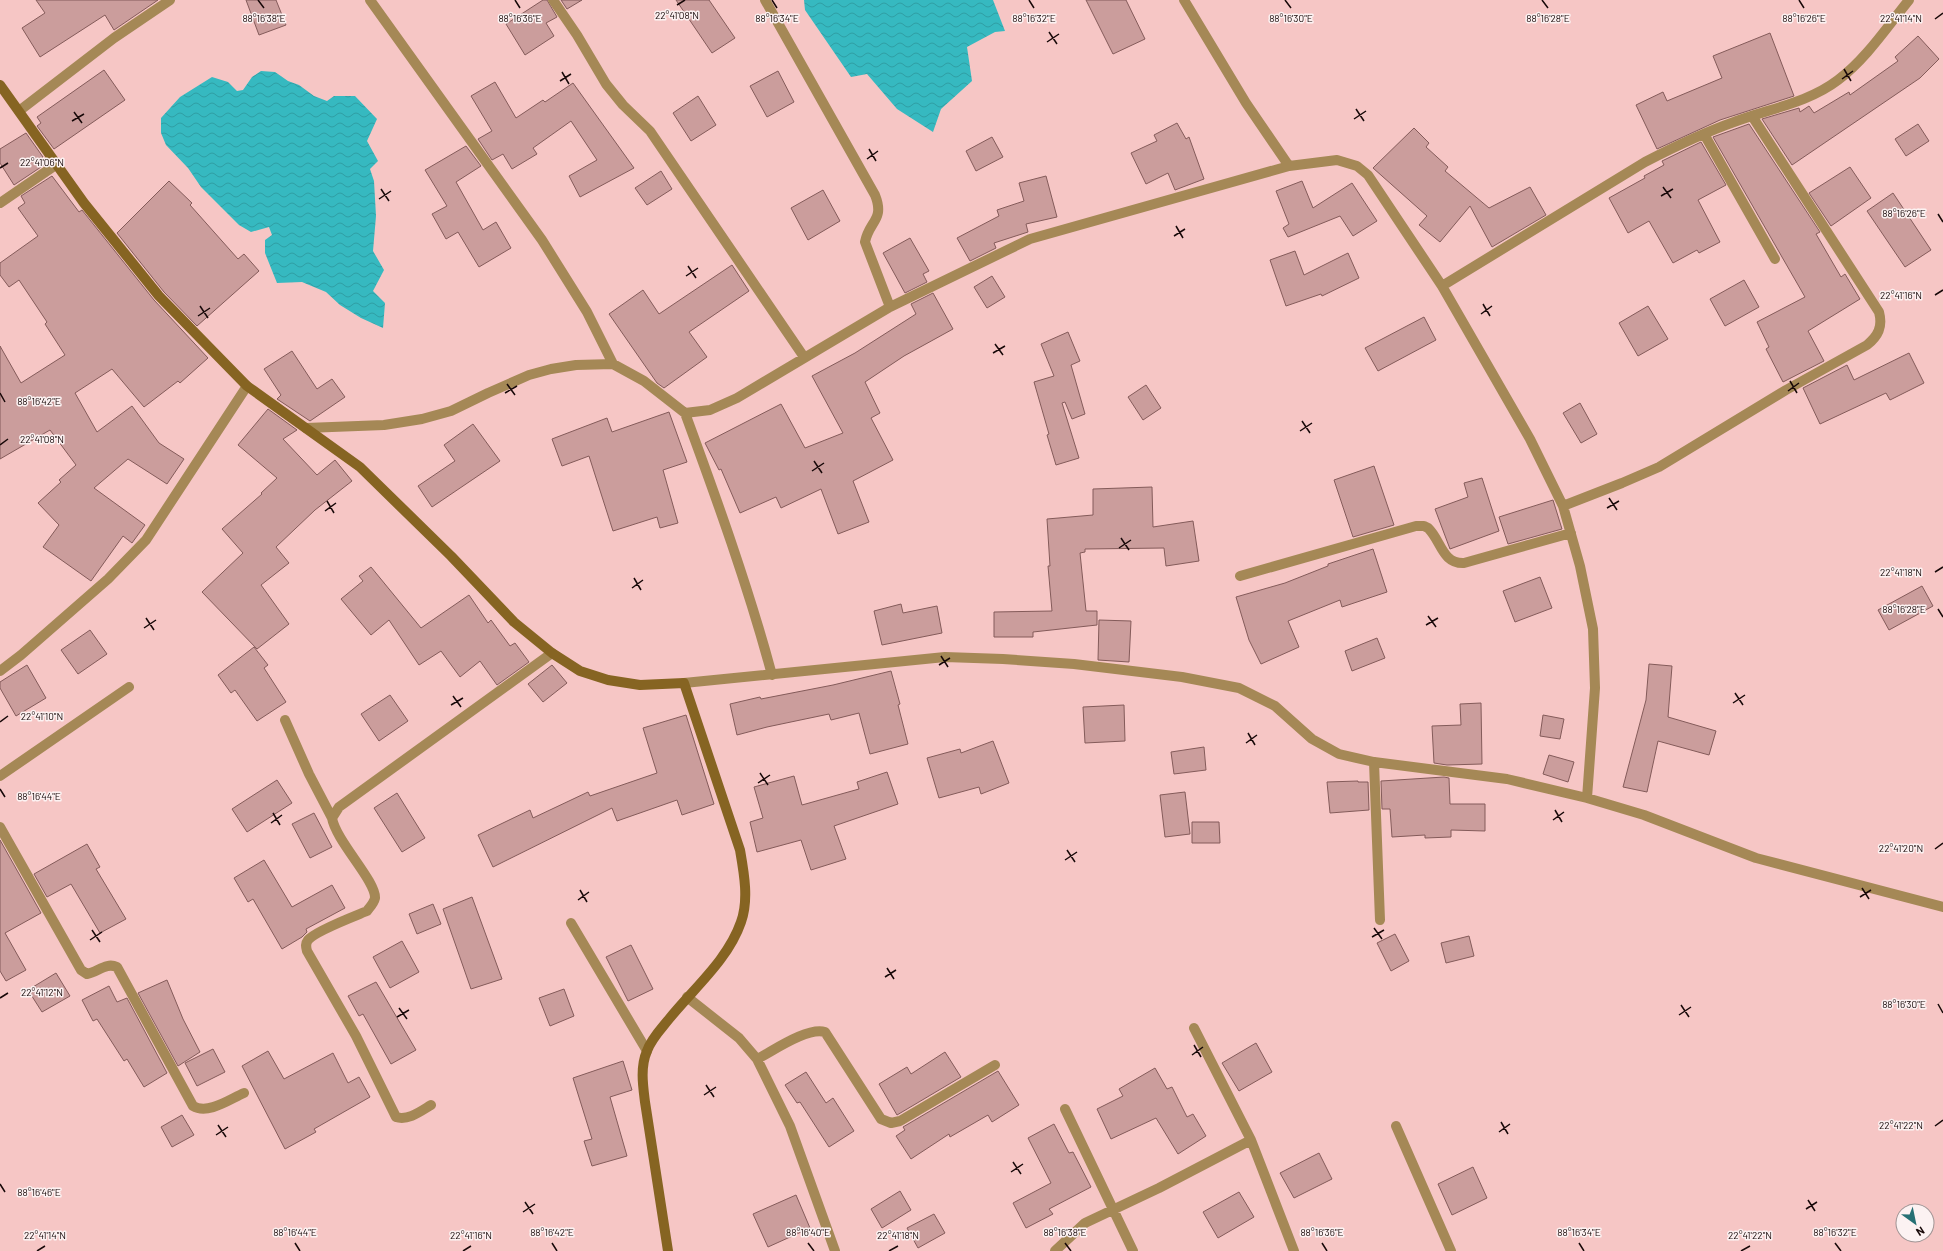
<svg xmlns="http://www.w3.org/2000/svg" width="1943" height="1251" viewBox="0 0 1943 1251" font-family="Barlow,sans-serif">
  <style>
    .water { fill: url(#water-waves) }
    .building { fill: #cb9d9c; stroke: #845b5a }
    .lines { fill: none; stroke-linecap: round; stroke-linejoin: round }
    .street { stroke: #a58856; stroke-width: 10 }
    .secondary { stroke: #866422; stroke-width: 10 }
    .ticks { fill: none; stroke: #170808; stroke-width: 1.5 }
    .ticks-label { font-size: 10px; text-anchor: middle; fill: #170808; stroke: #fcf2f2; stroke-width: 3; stroke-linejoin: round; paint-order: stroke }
  </style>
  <defs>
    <pattern id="water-waves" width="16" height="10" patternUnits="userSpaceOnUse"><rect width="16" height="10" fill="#36b9c0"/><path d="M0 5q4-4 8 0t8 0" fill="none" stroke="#2f9ea4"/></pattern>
  </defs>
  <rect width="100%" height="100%" fill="#f6c6c5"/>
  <path class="water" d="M 804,0 L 993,0 L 1005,31 L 995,32 L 967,47 L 972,81 L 941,109 L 933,132 L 897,109 L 867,74 L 851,77 L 805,10 Z
    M 261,71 L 275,72 L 288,81 L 299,85 L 314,96 L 327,101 L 334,96 L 355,96 L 377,119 L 367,141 L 378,161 L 370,169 L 374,181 L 376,216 L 373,251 L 384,270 L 373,291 L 385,303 L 383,328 L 361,318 L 340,305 L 326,292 L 302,282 L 277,283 L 265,253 L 265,240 L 272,235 L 269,227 L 251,232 L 239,225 L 201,187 L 188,168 L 166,145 L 161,133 L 161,118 L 180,97 L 212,77 L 228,82 L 237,91 L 243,90 L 252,77 Z"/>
  <path class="building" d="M 36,0 L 158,0 L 114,30 L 105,15 L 40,57 L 22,28 L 45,13 Z
    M 246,0 L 276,0 L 286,25 L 259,35 Z
    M 543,0 L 547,0 L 557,17 L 546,23 L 554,36 L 525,55 L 506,24 Z
    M 561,0 L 582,0 L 567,9 Z
    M 676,0 L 709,0 L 735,38 L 712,53 Z
    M 1086,0 L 1126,0 L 1145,39 L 1113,54 Z
    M 1770,33 L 1794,96 L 1720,120 L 1657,149 L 1636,105 L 1663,92 L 1667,101 L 1722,78 L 1713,56 Z
    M 1918,36 L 1939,59 L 1920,78 L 1792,165 L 1762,119 L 1799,108 L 1800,112 L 1809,106 L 1814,113 L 1849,92 L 1850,95 L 1898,61 L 1895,57 Z
    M 104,70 L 125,100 L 54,149 L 37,126 L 41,123 L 37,117 Z
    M 778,71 L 794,102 L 767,117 L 750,86 Z
    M 495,82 L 516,118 L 543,100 L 545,102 L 573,83 L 634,168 L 580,197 L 569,176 L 597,160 L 571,121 L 533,148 L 537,154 L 512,169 L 503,154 L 492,160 L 478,139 L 492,131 L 471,96 Z
    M 698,96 L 716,125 L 691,141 L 673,113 Z
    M 1177,123 L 1186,139 L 1189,137 L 1204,179 L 1175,190 L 1168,173 L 1146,184 L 1131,153 L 1157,141 L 1154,135 Z
    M 1749,124 L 1820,232 L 1816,234 L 1841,277 L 1845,274 L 1860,299 L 1808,331 L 1824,361 L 1783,382 L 1766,349 L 1769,347 L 1757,322 L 1805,297 L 1713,137 Z
    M 1918,124 L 1929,141 L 1906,156 L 1895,139 Z
    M 1414,128 L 1429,143 L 1426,147 L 1448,167 L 1445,171 L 1489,208 L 1530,187 L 1546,215 L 1492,247 L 1470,206 L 1440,242 L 1419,225 L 1427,216 L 1373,168 Z
    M 26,133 L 43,157 L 42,158 L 45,162 L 43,164 L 44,165 L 14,185 L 0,163 L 0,149 Z
    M 992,137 L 1003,157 L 976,171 L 966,151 Z
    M 1701,142 L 1726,185 L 1698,200 L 1720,242 L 1699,253 L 1697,250 L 1673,263 L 1649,221 L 1628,233 L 1609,198 L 1645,178 L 1644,176 L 1664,165 L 1662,161 Z
    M 466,146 L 481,166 L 456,182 L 483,230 L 496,222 L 511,248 L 479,267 L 458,232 L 446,239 L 432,214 L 447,206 L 425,170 Z
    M 1850,167 L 1871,198 L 1831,226 L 1809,193 Z
    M 661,171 L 672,189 L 647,205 L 635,188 Z
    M 52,176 L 79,212 L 82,210 L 154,300 L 208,358 L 180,383 L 178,381 L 144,407 L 112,369 L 75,393 L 97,432 L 132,406 L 159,443 L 184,459 L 167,484 L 128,459 L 94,488 L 145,525 L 132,543 L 123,536 L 91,581 L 43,547 L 59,525 L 38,503 L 61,482 L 59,480 L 76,465 L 50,430 L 0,459 L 0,346 L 21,383 L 65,355 L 45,324 L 47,322 L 19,280 L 9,287 L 0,275 L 0,263 L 38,236 L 18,208 L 25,203 L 21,196 Z
    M 1046,176 L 1057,217 L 1026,224 L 1028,232 L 994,243 L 996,248 L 970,261 L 957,238 L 999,216 L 997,210 L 1024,201 L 1019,183 Z
    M 169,181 L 192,203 L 190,205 L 238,259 L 244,254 L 259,271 L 197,326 L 164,292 L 117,233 Z
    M 1302,181 L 1313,208 L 1352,183 L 1377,221 L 1353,236 L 1340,216 L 1288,237 L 1283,228 L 1289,224 L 1276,191 Z
    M 823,190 L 840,221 L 808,240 L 791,208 Z
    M 1893,193 L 1931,250 L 1905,267 L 1867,211 Z
    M 910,238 L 929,271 L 923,274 L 927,282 L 905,293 L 883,253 Z
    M 1295,251 L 1304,275 L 1348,253 L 1359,278 L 1322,296 L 1321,294 L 1286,306 L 1270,260 Z
    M 732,265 L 749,291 L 689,332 L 707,357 L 664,388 L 657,383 L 609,314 L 643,290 L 659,314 Z
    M 992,276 L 1005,297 L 987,308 L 974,287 Z
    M 1744,280 L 1759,307 L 1725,326 L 1710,299 Z
    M 933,293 L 953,329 L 904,356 L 865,382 L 880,413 L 871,418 L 893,460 L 853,481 L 869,522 L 838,534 L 821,489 L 781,508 L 776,497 L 740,513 L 721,469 L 719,470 L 705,443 L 781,404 L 805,448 L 843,433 L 812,376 L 855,353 L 916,314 L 911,304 Z
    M 1648,306 L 1668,339 L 1638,356 L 1619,323 Z
    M 1424,317 L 1436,340 L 1378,371 L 1365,348 Z
    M 1068,332 L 1080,361 L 1071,365 L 1085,414 L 1072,419 L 1065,402 L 1062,403 L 1079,458 L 1056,465 L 1047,435 L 1049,434 L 1034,382 L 1054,376 L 1041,344 Z
    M 292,351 L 317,389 L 332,379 L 345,397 L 310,421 L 277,399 L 281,395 L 264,369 Z
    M 1909,353 L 1924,383 L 1890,400 L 1886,393 L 1820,424 L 1803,388 L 1847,365 L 1854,380 Z
    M 1146,385 L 1161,408 L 1143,420 L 1128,397 Z
    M 1580,403 L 1597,434 L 1581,443 L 1563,413 Z
    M 268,409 L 297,430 L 283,439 L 317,475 L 335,460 L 352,481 L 315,510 L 276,547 L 289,563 L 261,585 L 289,624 L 257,649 L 202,592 L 243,553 L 222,529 L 262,494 L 261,493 L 277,478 L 238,445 Z
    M 669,412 L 687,462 L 663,470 L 678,523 L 660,528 L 657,517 L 613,531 L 589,456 L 562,466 L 552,439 L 607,418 L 612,432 Z
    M 473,424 L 500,461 L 432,507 L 418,486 L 455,461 L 444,445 Z
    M 1374,466 L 1394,525 L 1353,537 L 1334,480 Z
    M 1482,478 L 1499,531 L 1450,549 L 1435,509 L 1468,497 L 1464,483 Z
    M 1152,487 L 1153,527 L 1193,521 L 1199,561 L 1166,566 L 1164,548 L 1085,549 L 1085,552 L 1080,553 L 1086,611 L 1097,611 L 1097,625 L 1033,632 L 1033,637 L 994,637 L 994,612 L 1052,611 L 1048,566 L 1050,566 L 1047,519 L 1093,515 L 1093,489 Z
    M 1553,500 L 1562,529 L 1508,544 L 1499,517 Z
    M 1373,549 L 1387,592 L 1342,607 L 1340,600 L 1288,621 L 1299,647 L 1261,664 L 1249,640 L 1236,597 L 1285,583 L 1328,566 L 1328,564 Z
    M 371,567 L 421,628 L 469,595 L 488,623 L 491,620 L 510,646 L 515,643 L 529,662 L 497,685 L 480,661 L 460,677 L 441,651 L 419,665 L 389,620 L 371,635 L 341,599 L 363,581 L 359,576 Z
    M 1540,577 L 1552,608 L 1515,622 L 1503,591 Z
    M 1922,586 L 1933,606 L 1889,630 L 1878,610 Z
    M 901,604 L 903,613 L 937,606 L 942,633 L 882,645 L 874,611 Z
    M 1099,620 L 1131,621 L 1129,662 L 1098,660 Z
    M 90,630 L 107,654 L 78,674 L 61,650 Z
    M 1377,638 L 1385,658 L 1352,671 L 1345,651 Z
    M 254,647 L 268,665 L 264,668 L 286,702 L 257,721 L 235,690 L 231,693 L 218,675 Z
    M 1649,664 L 1672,666 L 1668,717 L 1716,731 L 1709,755 L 1658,741 L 1647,792 L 1623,787 L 1646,700 Z
    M 27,665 L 46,698 L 16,716 L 0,688 L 0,682 Z
    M 552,665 L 567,683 L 543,702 L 528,684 Z
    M 891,671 L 900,704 L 898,705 L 908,744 L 870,754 L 859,713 L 831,720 L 829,714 L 767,727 L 737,735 L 730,704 L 760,697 L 761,699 L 833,685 Z
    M 390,695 L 408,721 L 379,741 L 361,714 Z
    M 1481,703 L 1482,764 L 1447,765 L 1434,763 L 1432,726 L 1461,725 L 1460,704 Z
    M 1124,705 L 1125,741 L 1085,743 L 1083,707 Z
    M 686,715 L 714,804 L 682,815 L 677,800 L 617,821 L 612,808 L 493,867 L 478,835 L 530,810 L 533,818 L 588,792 L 590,796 L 657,773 L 643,728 Z
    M 1543,715 L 1564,719 L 1560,739 L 1540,736 Z
    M 993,741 L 1009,783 L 981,794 L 979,787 L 939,798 L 927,758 L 960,749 L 961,753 Z
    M 1204,747 L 1206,770 L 1174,774 L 1171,752 Z
    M 1549,755 L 1574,762 L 1568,782 L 1543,774 Z
    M 887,772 L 898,804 L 834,826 L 846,859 L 811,870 L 801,840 L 757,852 L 750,822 L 763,818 L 754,787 L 794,776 L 802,805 L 859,789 L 857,782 Z
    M 1444,777 L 1449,778 L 1450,804 L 1485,804 L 1485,831 L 1451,830 L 1451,837 L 1425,838 L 1425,835 L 1392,837 L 1390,809 L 1382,809 L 1381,781 Z
    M 277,780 L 292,803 L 247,832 L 232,809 Z
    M 1358,781 L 1358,782 L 1368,782 L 1369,810 L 1330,813 L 1327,782 Z
    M 1185,792 L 1190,834 L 1165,837 L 1160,795 Z
    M 397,793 L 425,838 L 402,852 L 374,808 Z
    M 314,813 L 332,847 L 310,858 L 292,824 Z
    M 1192,822 L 1219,822 L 1220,843 L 1192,843 Z
    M 0,840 L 41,913 L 5,933 L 26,970 L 6,981 L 0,971 Z
    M 87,844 L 100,867 L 96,869 L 126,919 L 100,933 L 71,884 L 47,897 L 34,874 Z
    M 264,860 L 292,907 L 332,885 L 345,908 L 306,929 L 307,932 L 302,937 L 282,949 L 253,899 L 248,902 L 234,878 Z
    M 472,897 L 502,979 L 471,989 L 443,909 Z
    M 433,904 L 441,924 L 417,934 L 409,914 Z
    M 1395,934 L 1409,961 L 1391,971 L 1377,943 Z
    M 1469,936 L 1474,956 L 1446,963 L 1441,943 Z
    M 402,941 L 419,972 L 390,988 L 373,957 Z
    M 631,945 L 653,989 L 628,1001 L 606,957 Z
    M 56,973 L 70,996 L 42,1012 L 28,990 Z
    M 167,980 L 183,1019 L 200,1052 L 178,1066 L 138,993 Z
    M 376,982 L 416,1050 L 391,1064 L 363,1014 L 359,1016 L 348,996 Z
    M 109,986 L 117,1002 L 127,998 L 167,1073 L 144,1087 L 127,1059 L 124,1061 L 97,1019 L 93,1021 L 82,1000 Z
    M 564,989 L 574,1016 L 550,1026 L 539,998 Z
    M 1256,1043 L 1272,1072 L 1239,1091 L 1222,1063 Z
    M 213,1049 L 225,1072 L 197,1086 L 185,1063 Z
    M 268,1051 L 284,1079 L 333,1053 L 348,1083 L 359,1077 L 370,1097 L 314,1129 L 316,1132 L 285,1149 L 242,1066 Z
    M 945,1052 L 961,1077 L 897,1115 L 879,1084 L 907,1067 L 911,1074 Z
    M 623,1061 L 632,1090 L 610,1097 L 627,1156 L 592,1166 L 584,1141 L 592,1139 L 573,1078 Z
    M 1155,1068 L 1167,1089 L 1172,1087 L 1187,1117 L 1193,1114 L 1206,1136 L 1178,1154 L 1156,1118 L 1111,1139 L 1097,1109 L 1123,1096 L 1119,1089 Z
    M 998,1071 L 1019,1105 L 992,1122 L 988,1115 L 950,1137 L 949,1134 L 911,1159 L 896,1136 L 905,1130 L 903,1127 Z
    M 806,1072 L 826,1103 L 833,1098 L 854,1131 L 829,1147 L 800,1102 L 797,1103 L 785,1085 Z
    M 182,1115 L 194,1135 L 172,1147 L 161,1127 Z
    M 1054,1124 L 1069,1153 L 1073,1152 L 1091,1187 L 1049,1209 L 1053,1214 L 1026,1228 L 1013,1203 L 1051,1183 L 1028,1138 Z
    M 1319,1153 L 1332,1179 L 1294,1198 L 1280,1173 Z
    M 1473,1167 L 1487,1198 L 1452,1215 L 1438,1184 Z
    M 900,1191 L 911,1210 L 882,1228 L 871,1209 Z
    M 1239,1192 L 1254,1217 L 1218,1238 L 1203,1212 Z
    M 796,1195 L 810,1228 L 768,1247 L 753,1214 Z
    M 934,1214 L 945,1233 L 918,1248 L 907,1228 Z"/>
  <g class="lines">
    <path class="street" d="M 370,0 L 542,240 L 587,312 L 613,364
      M 553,0 L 577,35 L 606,84 L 623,105 L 650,131 L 804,357
      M 765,0 L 875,195 C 885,220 869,221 865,242 L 890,307
      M 1184,0 L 1246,103 L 1289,166
      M 19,111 L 114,38 L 170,0
      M 1704,134 L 1775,259
      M 0,203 L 57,164
      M 1442,286 L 1530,439 L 1563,506 L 1580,566 L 1593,629 L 1595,688 L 1587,798
      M 306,428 L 384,425 L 422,419 L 451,411 L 488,393 L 529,375 L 551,369 L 576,365 L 613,364 L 644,381 L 685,413
      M 1563,506 L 1622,483 L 1659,467 L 1786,390 L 1867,345 C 1878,336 1883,327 1879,312 L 1752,116
      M 1240,576 L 1416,526 L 1424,526 L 1428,528 C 1441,540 1442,564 1464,563 L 1571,533
      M 0,671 L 21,655 L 108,579 L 146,540 L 247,386
      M 772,675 C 748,586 717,500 685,413 L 710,410 L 737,398 L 890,307 L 1030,239 L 1289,166 L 1337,160 L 1357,166 L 1368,175 L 1442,286 L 1645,162 C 1674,147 1703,133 1734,122 C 1768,109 1808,103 1838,80 C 1866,59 1887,27 1909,0
      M 684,683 L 945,657 L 1003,659 L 1074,664 L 1182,677 L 1239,688 L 1275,706 L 1312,739 L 1339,754 L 1374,762 L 1507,779 L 1587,798 L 1644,815 L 1756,858 L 1943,907
      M 285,720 L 309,774 L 332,818
      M 1374,762 L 1380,920
      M 0,776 L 129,687
      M 0,827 L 81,970 L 87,974 C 98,972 106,962 117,967 L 193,1106 C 208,1115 230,1099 244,1093
      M 571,923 L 647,1051
      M 687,997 L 739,1038 L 757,1059 L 790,1126 L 835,1251
      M 1194,1028 L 1251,1140
      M 757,1059 C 773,1051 807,1027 825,1032 L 881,1119 L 891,1123 L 900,1121 L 995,1065
      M 431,1105 C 421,1111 408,1121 396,1117 L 356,1036 L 307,951 C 306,947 305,944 308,940 C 315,931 355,916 367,911 C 370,907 374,903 375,898 C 376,881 336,841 332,818 L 339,807 L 552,653
      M 1065,1109 L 1133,1251
      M 1396,1126 L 1451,1251
      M 1055,1251 L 1085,1223 L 1159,1188 L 1251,1140 L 1294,1251"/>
    <path class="secondary" d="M 0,85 L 84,203 L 159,296 L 247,386 L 360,467 L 451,556 L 514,622 L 552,653 L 580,671 L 608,680 L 640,685 L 684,683 L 740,850 C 744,873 749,900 741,922 C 728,960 693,989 669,1019 C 661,1029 651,1039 647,1051 C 640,1067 643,1086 645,1102 L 668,1251"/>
  </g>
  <path class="ticks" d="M 258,0 L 264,8M 515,0 L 520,8M 772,0 L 777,8M 1029,0 L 1034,8M 1285,0 L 1291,8M 1542,0 L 1548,8M 1799,0 L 1804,8M 677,5 L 685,0M 1935,19 L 1943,13M 1049,32 L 1057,44M 1047,42 L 1059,34M 1844,69 L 1851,81M 562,72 L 569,84M 1842,79 L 1853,71M 560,81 L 571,74M 1356,109 L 1364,121M 74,112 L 82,123M 1354,119 L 1366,111M 72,121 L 84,114M 869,149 L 876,161M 867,159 L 878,151M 0,168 L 8,163M 1663,187 L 1671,198M 381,189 L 389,201M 1661,196 L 1673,189M 379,199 L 391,191M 1938,214 L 1943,222M 1176,226 L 1183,238M 1174,236 L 1185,229M 688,266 L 696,278M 686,276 L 698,268M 1935,295 L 1943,290M 1483,304 L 1490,316M 200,306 L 208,318M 1481,314 L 1492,306M 198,316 L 210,308M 995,344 L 1003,355M 993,353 L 1005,346M 1790,381 L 1797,393M 507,384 L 515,395M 1788,391 L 1799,383M 0,393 L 5,402M 505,393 L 517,386M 1302,421 L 1310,433M 1300,431 L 1312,423M 0,445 L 8,439M 814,461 L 822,473M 812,471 L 824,463M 1609,498 L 1617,510M 327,501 L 334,513M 1607,508 L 1619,501M 325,511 L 336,503M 1121,538 L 1129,550M 1119,548 L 1131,540M 1935,572 L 1943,567M 634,578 L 641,590M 632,588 L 643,580M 1938,609 L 1943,617M 1428,616 L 1436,627M 146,618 L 154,630M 1426,625 L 1438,618M 144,628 L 156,620M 941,656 L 948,667M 939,665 L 950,658M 1735,693 L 1743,705M 453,696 L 461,707M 1733,703 L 1745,695M 451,705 L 463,698M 0,722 L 8,716M 1248,733 L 1255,745M 1246,743 L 1257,735M 760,773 L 768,785M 758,783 L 770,775M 0,789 L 5,797M 1555,810 L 1562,822M 273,813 L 280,825M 1553,820 L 1564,812M 271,823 L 282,815M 1935,849 L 1943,843M 1067,850 L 1075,862M 1065,860 L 1077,852M 1862,888 L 1869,899M 580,890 L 587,902M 1860,897 L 1871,890M 578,900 L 589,892M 1374,928 L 1382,939M 92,930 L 100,942M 1372,937 L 1384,930M 90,940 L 102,932M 887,968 L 894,979M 885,977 L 896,970M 0,998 L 8,993M 1938,1004 L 1943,1013M 1681,1005 L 1689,1017M 399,1008 L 407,1019M 1679,1015 L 1691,1007M 397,1017 L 409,1010M 1194,1045 L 1201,1057M 1192,1055 L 1203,1047M 706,1085 L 714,1097M 704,1095 L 716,1087M 1501,1122 L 1508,1134M 218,1125 L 226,1137M 1935,1126 L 1943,1120M 1499,1132 L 1510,1124M 216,1135 L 228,1127M 1013,1162 L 1021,1174M 1011,1172 L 1023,1164M 0,1184 L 5,1192M 1808,1200 L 1815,1211M 525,1202 L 533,1214M 1806,1209 L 1817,1202M 523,1212 L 535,1204M 295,1243 L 300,1251M 552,1243 L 557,1251M 808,1243 L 814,1251M 1065,1243 L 1071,1251M 1322,1243 L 1327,1251M 1579,1243 L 1584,1251M 1835,1243 L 1841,1251M 37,1251 L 45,1246M 463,1251 L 471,1246M 889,1251 L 898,1246M 1741,1251 L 1750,1246"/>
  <g class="ticks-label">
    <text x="677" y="19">22°41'08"N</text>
    <text x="264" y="22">88°16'38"E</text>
    <text x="520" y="22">88°16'36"E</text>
    <text x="777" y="22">88°16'34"E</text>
    <text x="1034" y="22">88°16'32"E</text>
    <text x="1291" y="22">88°16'30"E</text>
    <text x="1548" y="22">88°16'28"E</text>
    <text x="1804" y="22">88°16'26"E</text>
    <text x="1901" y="22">22°41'14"N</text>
    <text x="42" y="166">22°41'06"N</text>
    <text x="1904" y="217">88°16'26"E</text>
    <text x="1901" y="299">22°41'16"N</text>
    <text x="39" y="405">88°16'42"E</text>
    <text x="42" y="443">22°41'08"N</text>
    <text x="1901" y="576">22°41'18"N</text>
    <text x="1904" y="613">88°16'28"E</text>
    <text x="42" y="720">22°41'10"N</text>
    <text x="39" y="800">88°16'44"E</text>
    <text x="1901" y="852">22°41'20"N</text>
    <text x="42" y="996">22°41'12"N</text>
    <text x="1904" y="1008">88°16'30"E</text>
    <text x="1901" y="1129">22°41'22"N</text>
    <text x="39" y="1196">88°16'46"E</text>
    <text x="295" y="1236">88°16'44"E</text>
    <text x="552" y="1236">88°16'42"E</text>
    <text x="808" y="1236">88°16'40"E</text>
    <text x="1065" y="1236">88°16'38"E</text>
    <text x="1322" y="1236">88°16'36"E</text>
    <text x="1579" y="1236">88°16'34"E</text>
    <text x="1835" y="1236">88°16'32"E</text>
    <text x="45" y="1239">22°41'14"N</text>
    <text x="471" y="1239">22°41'16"N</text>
    <text x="898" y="1239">22°41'18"N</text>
    <text x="1750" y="1239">22°41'22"N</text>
  </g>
  <g transform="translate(1915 1223) rotate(147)"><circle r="19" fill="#fcf2f2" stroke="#a09494"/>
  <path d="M0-3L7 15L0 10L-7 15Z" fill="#267074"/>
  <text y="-6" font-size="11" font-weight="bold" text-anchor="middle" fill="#170808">N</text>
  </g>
</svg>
